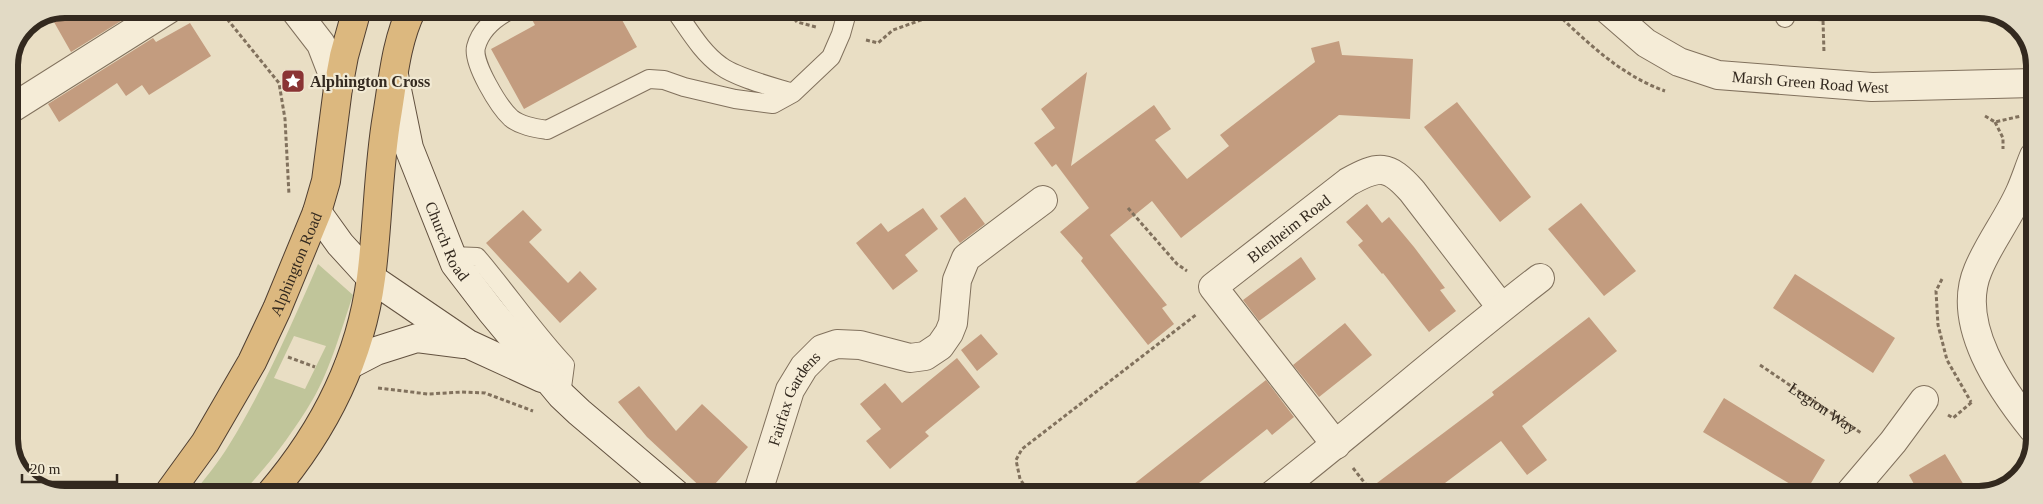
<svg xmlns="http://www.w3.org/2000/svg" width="2043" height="504" viewBox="0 0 2043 504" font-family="Georgia,serif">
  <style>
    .green { fill: #c0c59a; fill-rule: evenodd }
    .building { fill: #c39c7f }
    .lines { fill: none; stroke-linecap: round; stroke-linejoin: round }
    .service-casing { stroke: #81715d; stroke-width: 20 }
    .minor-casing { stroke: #81715d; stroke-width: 30 }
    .tertiary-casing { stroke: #81715d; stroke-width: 30 }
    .secondary-casing { stroke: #635240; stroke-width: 30 }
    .trunk-casing { stroke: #503f31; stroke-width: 30 }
    .path { stroke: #81715d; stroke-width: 3; stroke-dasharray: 4 2.5; stroke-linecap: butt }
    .service { stroke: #f5ecd7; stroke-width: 18 }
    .minor { stroke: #f5ecd7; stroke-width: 28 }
    .tertiary { stroke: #f5ecd7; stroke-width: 28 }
    .secondary { stroke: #f5ecd7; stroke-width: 28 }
    .trunk { stroke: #dcb87f; stroke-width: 28 }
    .labels { text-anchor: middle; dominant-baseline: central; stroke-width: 4.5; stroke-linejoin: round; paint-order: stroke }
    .poi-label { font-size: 16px; font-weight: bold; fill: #33291f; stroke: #f1e9d3; text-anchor: start }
    .street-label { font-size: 16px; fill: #33291f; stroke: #f1e9d3 }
    .rim { fill: none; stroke: #33291f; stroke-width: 6 }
  </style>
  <rect width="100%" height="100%" fill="#e9dec4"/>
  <path class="green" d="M 318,264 L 353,295 C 342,327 330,370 313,399 C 293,433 268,466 241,494 L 193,494 C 205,478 219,462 229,445 C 264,388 291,326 318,264 ZM 294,336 L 326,346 L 305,389 L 274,378 Z"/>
  <path class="building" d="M 64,9 L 136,9 L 137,11 L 71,52 L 50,15 Z
    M 526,9 L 616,9 L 637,47 L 524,109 L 491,49 L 535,25 Z
    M 190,23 L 211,56 L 149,95 L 142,85 L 126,96 L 117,83 L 59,122 L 48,104 L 153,38 L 156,42 Z
    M 1339,41 L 1342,55 L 1413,59 L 1410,119 L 1339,115 L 1181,238 L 1152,201 L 1110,235 L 1167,305 L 1162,308 L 1174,324 L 1148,345 L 1081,261 L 1083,258 L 1060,232 L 1089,208 L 1056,164 L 1052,167 L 1034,143 L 1055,128 L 1041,109 L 1087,72 L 1071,166 L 1154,105 L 1171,129 L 1155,140 L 1187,179 L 1229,146 L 1220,135 L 1315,62 L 1311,48 Z
    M 1457,102 L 1531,197 L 1500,222 L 1424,127 Z
    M 965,197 L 985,224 L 960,243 L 940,216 Z
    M 1581,203 L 1636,271 L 1604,296 L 1548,229 Z
    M 1367,204 L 1382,223 L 1389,217 L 1414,247 L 1445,288 L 1440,290 L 1456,311 L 1429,332 L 1383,273 L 1382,274 L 1358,245 L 1363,241 L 1346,222 Z
    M 923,208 L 938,229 L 905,255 L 918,271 L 893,290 L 856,243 L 881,223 L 888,232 Z
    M 523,210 L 542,230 L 529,242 L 568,283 L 580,271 L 597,289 L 560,323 L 486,243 Z
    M 1301,257 L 1316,279 L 1259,321 L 1243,300 Z
    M 1795,274 L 1895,338 L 1873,373 L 1773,308 Z
    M 1589,317 L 1617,351 L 1522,426 L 1547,460 L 1527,475 L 1501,441 L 1429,495 L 1361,495 L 1494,395 L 1492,392 Z
    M 1345,323 L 1372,355 L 1319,397 L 1293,365 Z
    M 981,334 L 998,354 L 977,371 L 961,350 Z
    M 957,358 L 980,387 L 925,432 L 929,436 L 890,469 L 866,441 L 881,429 L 860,404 L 885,383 L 902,403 Z
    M 1266,380 L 1294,417 L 1272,435 L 1267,429 L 1184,495 L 1120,495 Z
    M 639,386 L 676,431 L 702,404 L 748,447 L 707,493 L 647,437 L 618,402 Z
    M 1724,398 L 1825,460 L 1805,493 L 1703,432 Z
    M 1945,454 L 1970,495 L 1920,495 L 1909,475 Z"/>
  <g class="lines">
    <g class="service-casing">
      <path id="service" d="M 512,9 C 496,17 481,28 476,47 C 472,63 499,107 511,118 C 521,126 535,128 547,130 L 649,79 L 664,80 L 684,87 L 735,99 L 773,104 L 793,93 L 831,57 L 841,34 L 848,9
        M 674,9 C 688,28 701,52 721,66 C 737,78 774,87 793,93
        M 1785,10 L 1785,18
        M 452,256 L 477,257 C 507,292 533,331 565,365 L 561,395"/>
    </g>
    <g class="minor-casing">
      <g id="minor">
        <path d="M 9,110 L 169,9"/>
        <path d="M 2033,429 C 2001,389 1955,324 1978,270 C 1989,243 2008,219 2020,192 C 2025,181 2029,168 2034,156"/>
        <path id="s2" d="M 1336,445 L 1213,287 L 1348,182 C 1379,165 1388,164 1412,191 L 1501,307"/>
        <path id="s3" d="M 757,495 L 790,390 L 804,367 L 822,349 L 837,344 L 860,345 L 910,358 L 925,356 L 940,346 L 949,333 L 953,323 L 957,280 L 966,258 L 1043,200"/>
        <path d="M 1272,495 C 1363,424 1449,348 1540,278"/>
        <path d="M 1848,495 L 1893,442 L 1924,400"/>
      </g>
    </g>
    <g class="tertiary-casing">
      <g id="tertiary">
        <path d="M 294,9 L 321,44 L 338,88"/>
        <path id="s4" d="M 1608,10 L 1646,43 L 1679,62 L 1718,75 L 1872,87 L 2034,83"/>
      </g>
    </g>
    <g class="secondary-casing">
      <g id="secondary">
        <path id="s5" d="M 394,75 L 409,148 L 455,264 L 491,311 L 561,395 L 579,412 L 676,494"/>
        <path d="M 317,212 L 340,244 L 371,278 L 468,344 L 542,378"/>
        <path d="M 349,365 L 376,351 L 417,338 L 464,344"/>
      </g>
    </g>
    <g class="trunk-casing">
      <g id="trunk">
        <path id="s6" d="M 168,494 L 205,443 L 252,362 L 277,309 L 317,212 L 326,181 L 338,88 L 344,56 L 357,9"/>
        <path d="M 270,494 C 324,431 360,361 371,278 C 378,224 378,169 387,116 C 393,80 396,41 412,9"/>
      </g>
    </g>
    <g class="path">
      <path d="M 219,9 L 279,83 L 285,119 L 289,195"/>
      <path d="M 786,9 L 797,22 L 816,27"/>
      <path d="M 1553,10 C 1587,42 1620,75 1665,91"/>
      <path d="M 1811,19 L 1823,20 L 1824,53"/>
      <path d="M 866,40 L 878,43 L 893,30 L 952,9"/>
      <path d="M 1985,116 L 1995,122 L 2021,116"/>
      <path d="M 1995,122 L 2003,138 L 2003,149"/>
      <path d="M 1128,208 L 1177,264 L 1187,271"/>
      <path d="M 1942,279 L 1936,291 L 1938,325 L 1947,360 L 1971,402"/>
      <path d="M 288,357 L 315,367"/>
      <path id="s1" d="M 1760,365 L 1861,433"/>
      <path d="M 378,388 L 428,394 L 462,392 L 485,393 L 533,411"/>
      <path d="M 1948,415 L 1953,418 L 1972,402"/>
      <path d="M 1353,468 L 1374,495"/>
      <path d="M 1031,495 L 1020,479 L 1016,460 L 1022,449 L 1197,314"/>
    </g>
    <use href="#service" class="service"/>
    <use href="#minor" class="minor"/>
    <use href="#tertiary" class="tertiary"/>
    <use href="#secondary" class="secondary"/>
    <use href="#trunk" class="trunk"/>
  </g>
  <defs>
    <g id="sight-square" transform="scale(1.25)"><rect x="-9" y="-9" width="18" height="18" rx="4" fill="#8a3434" stroke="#f1e9d3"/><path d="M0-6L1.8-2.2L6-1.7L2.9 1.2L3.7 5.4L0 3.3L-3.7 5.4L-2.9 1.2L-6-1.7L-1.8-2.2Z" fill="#fff"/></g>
  </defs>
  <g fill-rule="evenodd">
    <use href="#sight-square" x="293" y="81"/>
  </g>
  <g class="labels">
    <g class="poi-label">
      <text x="310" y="81">Alphington Cross</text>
    </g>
    <g class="street-label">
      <text stroke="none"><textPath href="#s4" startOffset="222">Marsh Green Road West</textPath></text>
      <text stroke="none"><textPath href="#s2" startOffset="296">Blenheim Road</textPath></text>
      <text stroke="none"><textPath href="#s5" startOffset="175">Church Road</textPath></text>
      <text stroke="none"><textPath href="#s6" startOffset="264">Alphington Road</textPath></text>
      <text stroke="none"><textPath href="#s3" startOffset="104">Fairfax Gardens</textPath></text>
      <text stroke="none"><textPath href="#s1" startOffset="76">Legion Way</textPath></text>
    </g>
  </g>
  <path d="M0 0H2043V504H0ZM65 18H1979A47 47 0 0 1 2026 65V439A47 47 0 0 1 1979 486H65A47 47 0 0 1 18 439V65A47 47 0 0 1 65 18Z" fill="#e2dac5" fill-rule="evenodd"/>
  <path class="rim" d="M65 18H1979A47 47 0 0 1 2026 65V439A47 47 0 0 1 1979 486H65A47 47 0 0 1 18 439V65A47 47 0 0 1 65 18Z"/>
  <path d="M22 474v8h95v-8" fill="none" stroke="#33291f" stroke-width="2.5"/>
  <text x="30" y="474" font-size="15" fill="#33291f" stroke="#f1e9d3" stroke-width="4" paint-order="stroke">20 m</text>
</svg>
